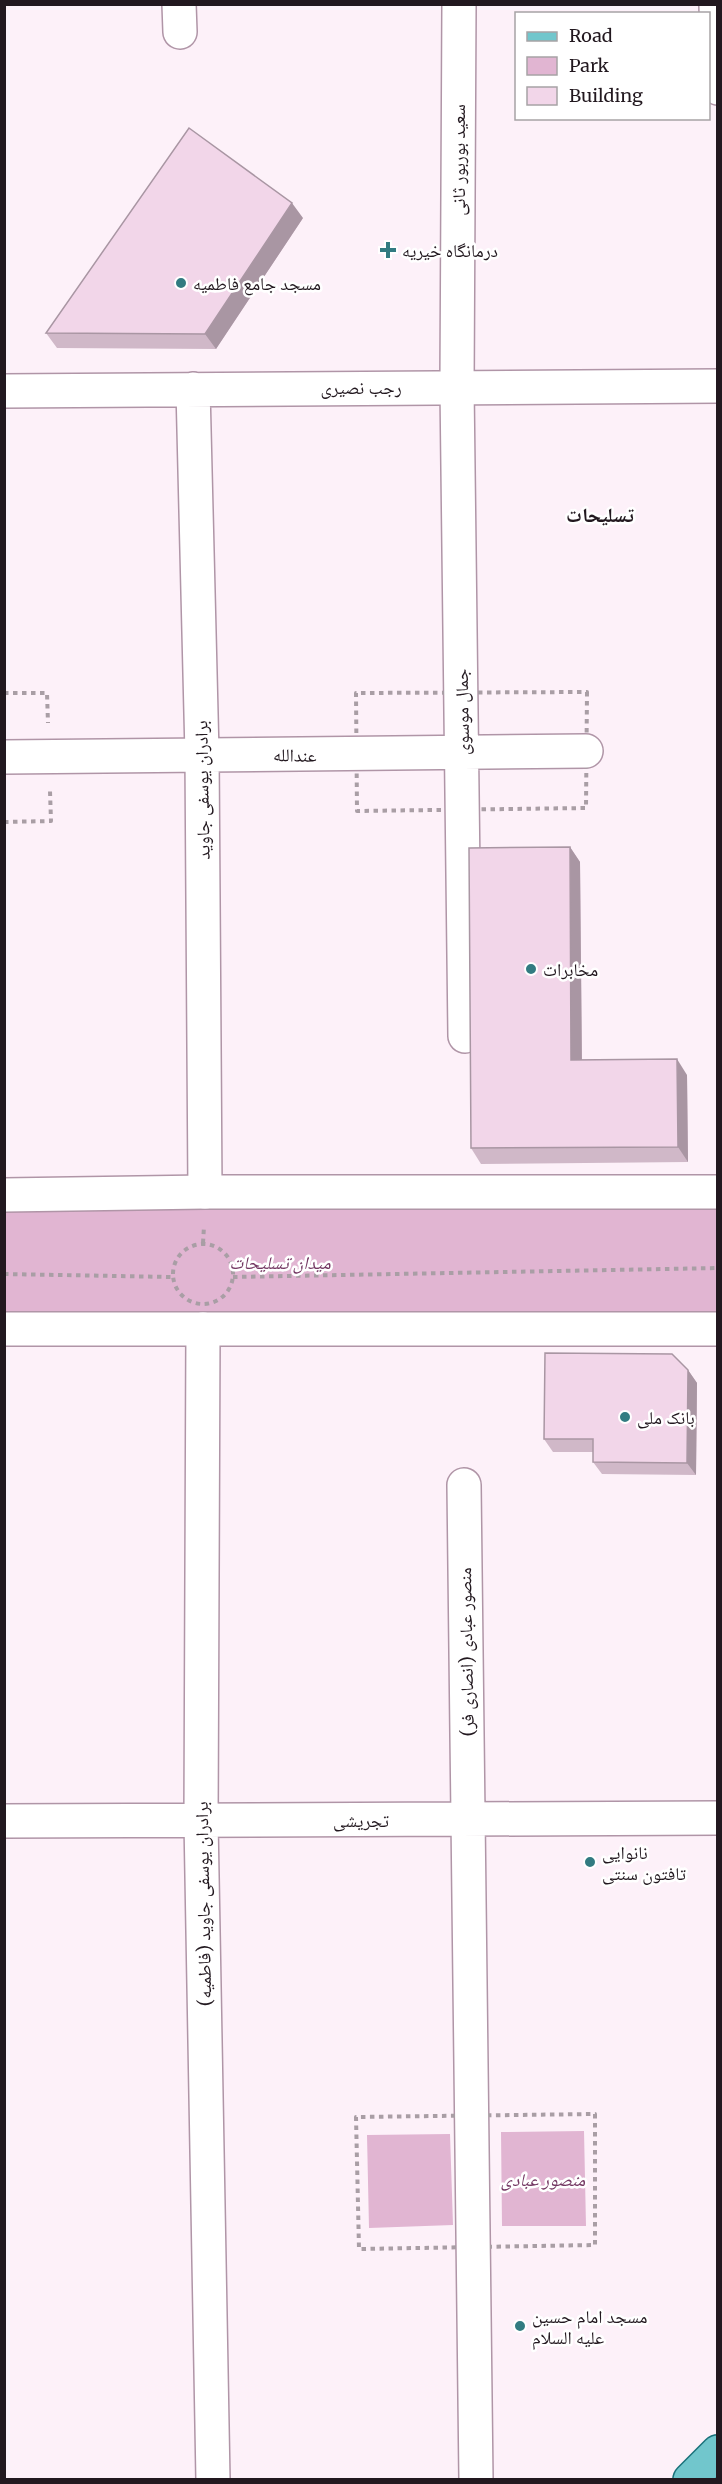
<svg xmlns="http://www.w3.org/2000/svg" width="722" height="2484" viewBox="0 0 722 2484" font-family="Merriweather,'Noto Naskh Arabic',serif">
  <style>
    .green { fill: #e1b5d2 }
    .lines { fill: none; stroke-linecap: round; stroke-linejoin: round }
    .minor-casing { stroke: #b095a7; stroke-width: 36 }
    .tertiary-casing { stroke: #b095a7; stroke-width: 36 }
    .primary-casing { stroke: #187079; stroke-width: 36 }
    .path { stroke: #a99ea5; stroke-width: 4; stroke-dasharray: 4.5 4.5; stroke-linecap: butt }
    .minor { stroke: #fff; stroke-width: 33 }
    .tertiary { stroke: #fff; stroke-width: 33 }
    .primary { stroke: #71c6cc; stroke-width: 33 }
    .wall { fill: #d0b8c8 }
    .shaded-wall { fill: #a996a3 }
    .building { fill: #f2d6e9; stroke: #a996a3; stroke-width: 1.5 }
    .poi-dot { fill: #327b81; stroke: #fff; stroke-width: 2 }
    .labels { text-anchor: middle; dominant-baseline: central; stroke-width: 5; stroke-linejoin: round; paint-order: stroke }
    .street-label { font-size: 18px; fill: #22181f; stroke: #fff }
    .poi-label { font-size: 18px; fill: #22181f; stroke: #fff; text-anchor: start }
    .park-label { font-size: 18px; font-style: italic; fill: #743863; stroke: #fff }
    .neighbourhood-label { font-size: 20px; font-weight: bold; fill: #22181f; stroke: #fff }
  </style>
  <rect width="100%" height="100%" fill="#fdf1f9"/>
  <path class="green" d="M 717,1207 L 717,1314 L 5,1318 L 4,1208 Z
    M 584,2131 L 586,2226 L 502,2226 L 501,2132 Z
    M 450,2134 L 453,2225 L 369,2228 L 367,2135 Z"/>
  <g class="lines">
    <g class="minor-casing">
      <path id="minor" d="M 179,4 L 180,32
        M 459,4 L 457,387 L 465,1036
        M 716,4 L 718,88
        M 193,389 L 202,754 L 205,1192
        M 4,391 L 718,386
        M 4,757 L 586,751
        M 203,1329 L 201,1821 L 213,2480
        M 464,1485 L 476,2480
        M 4,1821 L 718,1818"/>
    </g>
    <g class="tertiary-casing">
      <path id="tertiary" d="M 4,1195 L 205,1192 L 718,1192
        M 4,1329 L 718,1329"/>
    </g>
    <g class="primary-casing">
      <path id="primary" d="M 690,2480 L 718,2452"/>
    </g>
    <path class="path" d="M 587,692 L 586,808 L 357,811 L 356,693 Z
      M 4,693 L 47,693 L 48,723
      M 4,822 L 51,821 L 50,791
      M 203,1243 L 204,1226
      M173 1274a30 30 0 1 1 60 0a30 30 0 1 1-60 0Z
      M 4,1274 L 172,1277
      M 233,1277 L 718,1268
      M 595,2114 L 595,2245 L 359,2249 L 356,2117 Z"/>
    <use href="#minor" class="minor"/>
    <use href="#tertiary" class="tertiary"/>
    <use href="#primary" class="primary"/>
  </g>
  <path class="wall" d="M 303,218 L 216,349 L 57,348 L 46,333 Z
    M 570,847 L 580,862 L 582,1060 L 687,1075 L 688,1162 L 481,1164 L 471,1148 Z
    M 688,1370 L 697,1383 L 696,1475 L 602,1474 L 593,1462 L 593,1452 L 553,1452 L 544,1439 Z"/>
  <path class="shaded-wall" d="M 292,203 L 303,218 L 216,349 L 205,334 Z
    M 570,847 L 580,862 L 582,1075 L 571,1060 Z
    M 677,1059 L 687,1075 L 688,1162 L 678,1147 Z
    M 688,1370 L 697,1383 L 696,1475 L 687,1463 Z"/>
  <path class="building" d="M 189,128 L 292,203 L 205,334 L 46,333 Z
    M 570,847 L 571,1060 L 677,1059 L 678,1147 L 471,1148 L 469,848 Z
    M 545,1353 L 672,1354 L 688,1370 L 687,1463 L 593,1462 L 593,1439 L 544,1439 Z"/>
  <g class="poi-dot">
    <path d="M385 241h6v6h6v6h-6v6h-6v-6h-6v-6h6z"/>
    <circle cx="181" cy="283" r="6"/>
    <circle cx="531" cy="969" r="6"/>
    <circle cx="625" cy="1417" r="6"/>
    <circle cx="590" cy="1862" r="6"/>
    <circle cx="520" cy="2326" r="6"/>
  </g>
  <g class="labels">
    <g class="street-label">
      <text transform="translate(458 160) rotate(-90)">سعید بوربور ثانی</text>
      <text x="361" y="387">رجب نصیری</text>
      <text transform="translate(462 712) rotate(-91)">جمال موسوی</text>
      <text transform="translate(295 755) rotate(1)">عندالله</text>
      <text transform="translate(202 790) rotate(-91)">برادران یوسفی جاوید</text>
      <text transform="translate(466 1652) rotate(-91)">منصور عبادی (انصاری فر)</text>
      <text x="361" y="1820">تجریشی</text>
      <text transform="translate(203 1904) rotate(-91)">برادران یوسفی جاوید (فاطمیه)</text>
    </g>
    <g class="poi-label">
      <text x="402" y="250">درمانگاه خیریه</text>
      <text x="193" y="283">مسجد جامع فاطمیه</text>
      <text x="543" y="969">مخابرات</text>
      <text x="637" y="1417">بانک ملی</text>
      <text x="602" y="1852">نانوایی<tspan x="602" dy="21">تافتون سنتی</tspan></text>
      <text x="532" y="2316">مسجد امام حسین<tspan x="532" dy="21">علیه السلام</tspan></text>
    </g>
    <g class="park-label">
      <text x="280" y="1262">میدان تسلیحات</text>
      <text x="543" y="2179">منصور عبادی</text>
    </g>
    <g class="neighbourhood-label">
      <text x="600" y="514">تسلیحات</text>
    </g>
  </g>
  <rect width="722" height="2484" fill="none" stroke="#22181f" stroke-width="12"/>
  <rect x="515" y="12" width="195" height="108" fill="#ffffff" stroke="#a7a3a5" stroke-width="1.5"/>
  <rect x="527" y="32" width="30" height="9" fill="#71c6cc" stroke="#a7a3a5" stroke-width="1.5"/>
  <text x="569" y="42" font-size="18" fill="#22181f">Road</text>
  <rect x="527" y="57" width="30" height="18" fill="#e1b5d2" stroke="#a7a3a5" stroke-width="1.5"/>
  <text x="569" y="72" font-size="18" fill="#22181f">Park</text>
  <rect x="527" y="87" width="30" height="18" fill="#f2d6e9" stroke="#a7a3a5" stroke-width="1.5"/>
  <text x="569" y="102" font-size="18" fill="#22181f">Building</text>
</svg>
